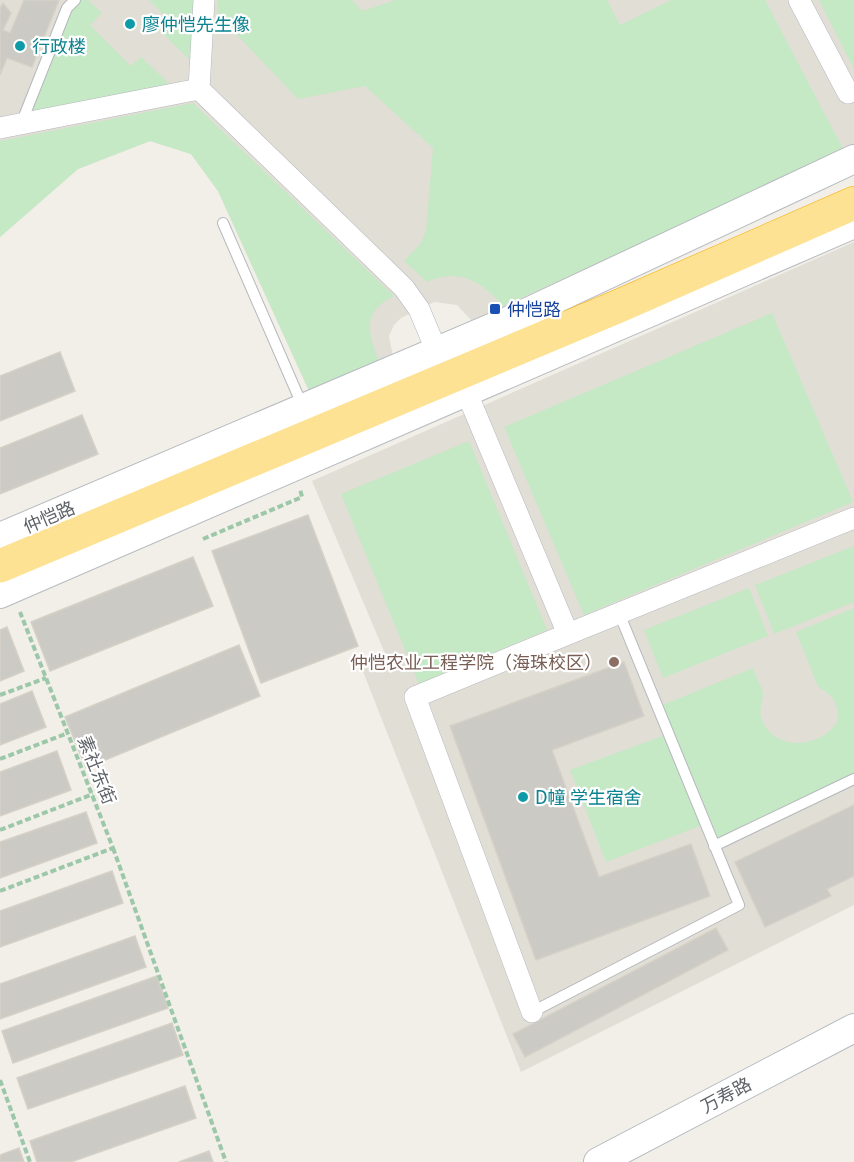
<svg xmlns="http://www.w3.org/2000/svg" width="854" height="1162" viewBox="0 0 854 1162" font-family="'Public Sans','Noto Sans SC',sans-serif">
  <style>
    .education { fill: #e1ded6 }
    .green { fill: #c5e8c5 }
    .building { fill: #cccac5; stroke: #d6d1c6; stroke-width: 1.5 }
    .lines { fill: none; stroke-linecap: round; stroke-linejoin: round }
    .lane-casing { stroke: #b5b8bc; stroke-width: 12 }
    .street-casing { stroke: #b5b8bc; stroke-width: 22 }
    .secondary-casing { stroke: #b6babf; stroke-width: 30 }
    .highway-casing { stroke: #f9ab00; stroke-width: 34 }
    .path { stroke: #9cc7a9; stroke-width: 4; stroke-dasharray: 6 3; stroke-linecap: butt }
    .lane { stroke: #fff; stroke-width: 10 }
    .street { stroke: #fff; stroke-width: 21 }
    .secondary { stroke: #fff; stroke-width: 28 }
    .highway { stroke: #fde293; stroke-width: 33 }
    .culture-dot { fill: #0f9aa8; stroke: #fff; stroke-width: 2 }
    .transit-dot { fill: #1a4fb4; stroke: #fff; stroke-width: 2 }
    .education-dot { fill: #8d6e63; stroke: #fff; stroke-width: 2 }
    .labels { text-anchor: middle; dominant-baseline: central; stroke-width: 4.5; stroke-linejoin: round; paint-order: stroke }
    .culture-label { font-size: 18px; fill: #0d838f; stroke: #fff; text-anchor: start }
    .transit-label { font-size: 18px; fill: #164399; stroke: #fff; text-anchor: start }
    .street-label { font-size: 18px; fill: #5f6368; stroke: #fff }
    .education-label { font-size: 18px; fill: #785e54; stroke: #fff; text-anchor: end }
  </style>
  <rect width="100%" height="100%" fill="#f1efe8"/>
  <path class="education" d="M 0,0 L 854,0 L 854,146 L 472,321 L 457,305 L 434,302 L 401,318 L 394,325 L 389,336 L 393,357 L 310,393 L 218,191 L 191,154 L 150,141 L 78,169 L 0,237 Z
    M 854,242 L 854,905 L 521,1072 L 362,669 L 386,656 L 312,481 Z"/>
  <path class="green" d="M 75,0 L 88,0 L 102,13 L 90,25 L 131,66 L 141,57 L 179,93 L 21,124 Z
    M 149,0 L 204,0 L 200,70 L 162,33 L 172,23 Z
    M 218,0 L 352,0 L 362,11 L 396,0 L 607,0 L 620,25 L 671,0 L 765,0 L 844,151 L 503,306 C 482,282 459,267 427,282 L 404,261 L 421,243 L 426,231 L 433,148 L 365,86 L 298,99 L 217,14 Z
    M 819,0 L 854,0 L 854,69 Z
    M 193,103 L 394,296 C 361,312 368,333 379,362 L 310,393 L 218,191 L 191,154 L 150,141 L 78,169 L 0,237 L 0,141 Z
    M 772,313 L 853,502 L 584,615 L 504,427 Z
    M 469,441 L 547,630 L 419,684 L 341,494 Z
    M 854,546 L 854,602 L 774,634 L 755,585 Z
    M 749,588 L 768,636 L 663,678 L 644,630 Z
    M 854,608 L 854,779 L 714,846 L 705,824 L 606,862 L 570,770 L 668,734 L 658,707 L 753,668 C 755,675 762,686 763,694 C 763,701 759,709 761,717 C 772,753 823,749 838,720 C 838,703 833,695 818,687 L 796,632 Z"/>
  <path class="building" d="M 24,0 L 59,0 L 32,67 L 7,58 L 0,75 L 0,8 L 3,3 L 11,13 L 3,30 L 10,33 Z
    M 60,352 L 75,391 L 0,421 L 0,376 Z
    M 82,415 L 98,454 L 0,494 L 0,448 Z
    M 308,515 L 358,646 L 261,683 L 212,551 Z
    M 193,557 L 213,606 L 50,671 L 31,622 Z
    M 7,627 L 24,671 L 0,681 L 0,630 Z
    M 239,645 L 260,696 L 86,768 L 65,717 Z
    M 624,662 L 644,716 L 552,750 L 599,877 L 691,844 L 710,896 L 536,960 L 450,726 Z
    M 32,691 L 46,727 L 0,745 L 0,704 Z
    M 57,751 L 71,790 L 0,816 L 0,772 Z
    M 854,805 L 854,876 L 827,889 L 831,896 L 765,927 L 735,862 Z
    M 86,812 L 97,843 L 0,878 L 0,842 Z
    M 112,871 L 123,903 L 0,947 L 0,911 Z
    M 716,928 L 728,950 L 525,1057 L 513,1034 Z
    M 135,936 L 146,967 L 0,1019 L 0,984 Z
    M 157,976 L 168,1008 L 13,1063 L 2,1031 Z
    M 172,1023 L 183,1055 L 28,1109 L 17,1078 Z
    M 185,1086 L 196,1118 L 71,1162 L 37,1162 L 30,1141 Z
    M 19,1148 L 24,1162 L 0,1162 L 0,1155 Z
    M 209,1151 L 213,1162 L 179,1162 Z"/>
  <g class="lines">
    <g class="lane-casing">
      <path id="lane" d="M 21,124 L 67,8 L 75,0
        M 223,223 L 303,407
        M 714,846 L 854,779
        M 532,1012 L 739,905 L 619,613"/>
    </g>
    <g class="street-casing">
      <path id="street" d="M 799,0 L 848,93
        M 199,89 L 204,0
        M 0,128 L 199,89 L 404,288 L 419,309 L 437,352
        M 466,391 L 568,634 L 415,697 L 532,1012
        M 568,634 L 854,518"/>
    </g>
    <g class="secondary-casing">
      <path id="secondary" d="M 0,537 L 517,317 L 854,159
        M 0,594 L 854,224
        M 598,1162 L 854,1028"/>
    </g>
    <g class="highway-casing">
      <path id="highway" d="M 0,566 L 619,306 L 854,203"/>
    </g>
    <path class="path" d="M 203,539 L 302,497 L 300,489
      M 0,695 L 46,678
      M 0,759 L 68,733
      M 0,830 L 93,794
      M 113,848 L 226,1162
      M 0,891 L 113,848 L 20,612
      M 0,1080 L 30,1162"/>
    <use href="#lane" class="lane"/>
    <use href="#street" class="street"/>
    <use href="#secondary" class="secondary"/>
    <use href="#highway" class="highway"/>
  </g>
  <g class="culture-dot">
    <circle cx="130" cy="24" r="6"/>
    <circle cx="20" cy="46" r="6"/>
    <circle cx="523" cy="797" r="6"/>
  </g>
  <rect class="transit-dot" x="489" y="303" width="12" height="12" rx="3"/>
  <circle class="education-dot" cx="614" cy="662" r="6"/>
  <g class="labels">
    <g class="culture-label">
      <text x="142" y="24">廖仲恺先生像</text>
      <text x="32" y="46">行政楼</text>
      <text x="535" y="797">D幢 学生宿舍</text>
    </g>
    <g class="transit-label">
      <text x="507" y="309">仲恺路</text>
    </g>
    <g class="street-label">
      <text transform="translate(49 517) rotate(-23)">仲恺路</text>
      <text transform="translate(97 770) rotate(68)">素社东街</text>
      <text transform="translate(726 1095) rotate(-28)">万寿路</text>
    </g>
    <g class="education-label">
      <text x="602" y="662">仲恺农业工程学院（海珠校区）</text>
    </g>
  </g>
</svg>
